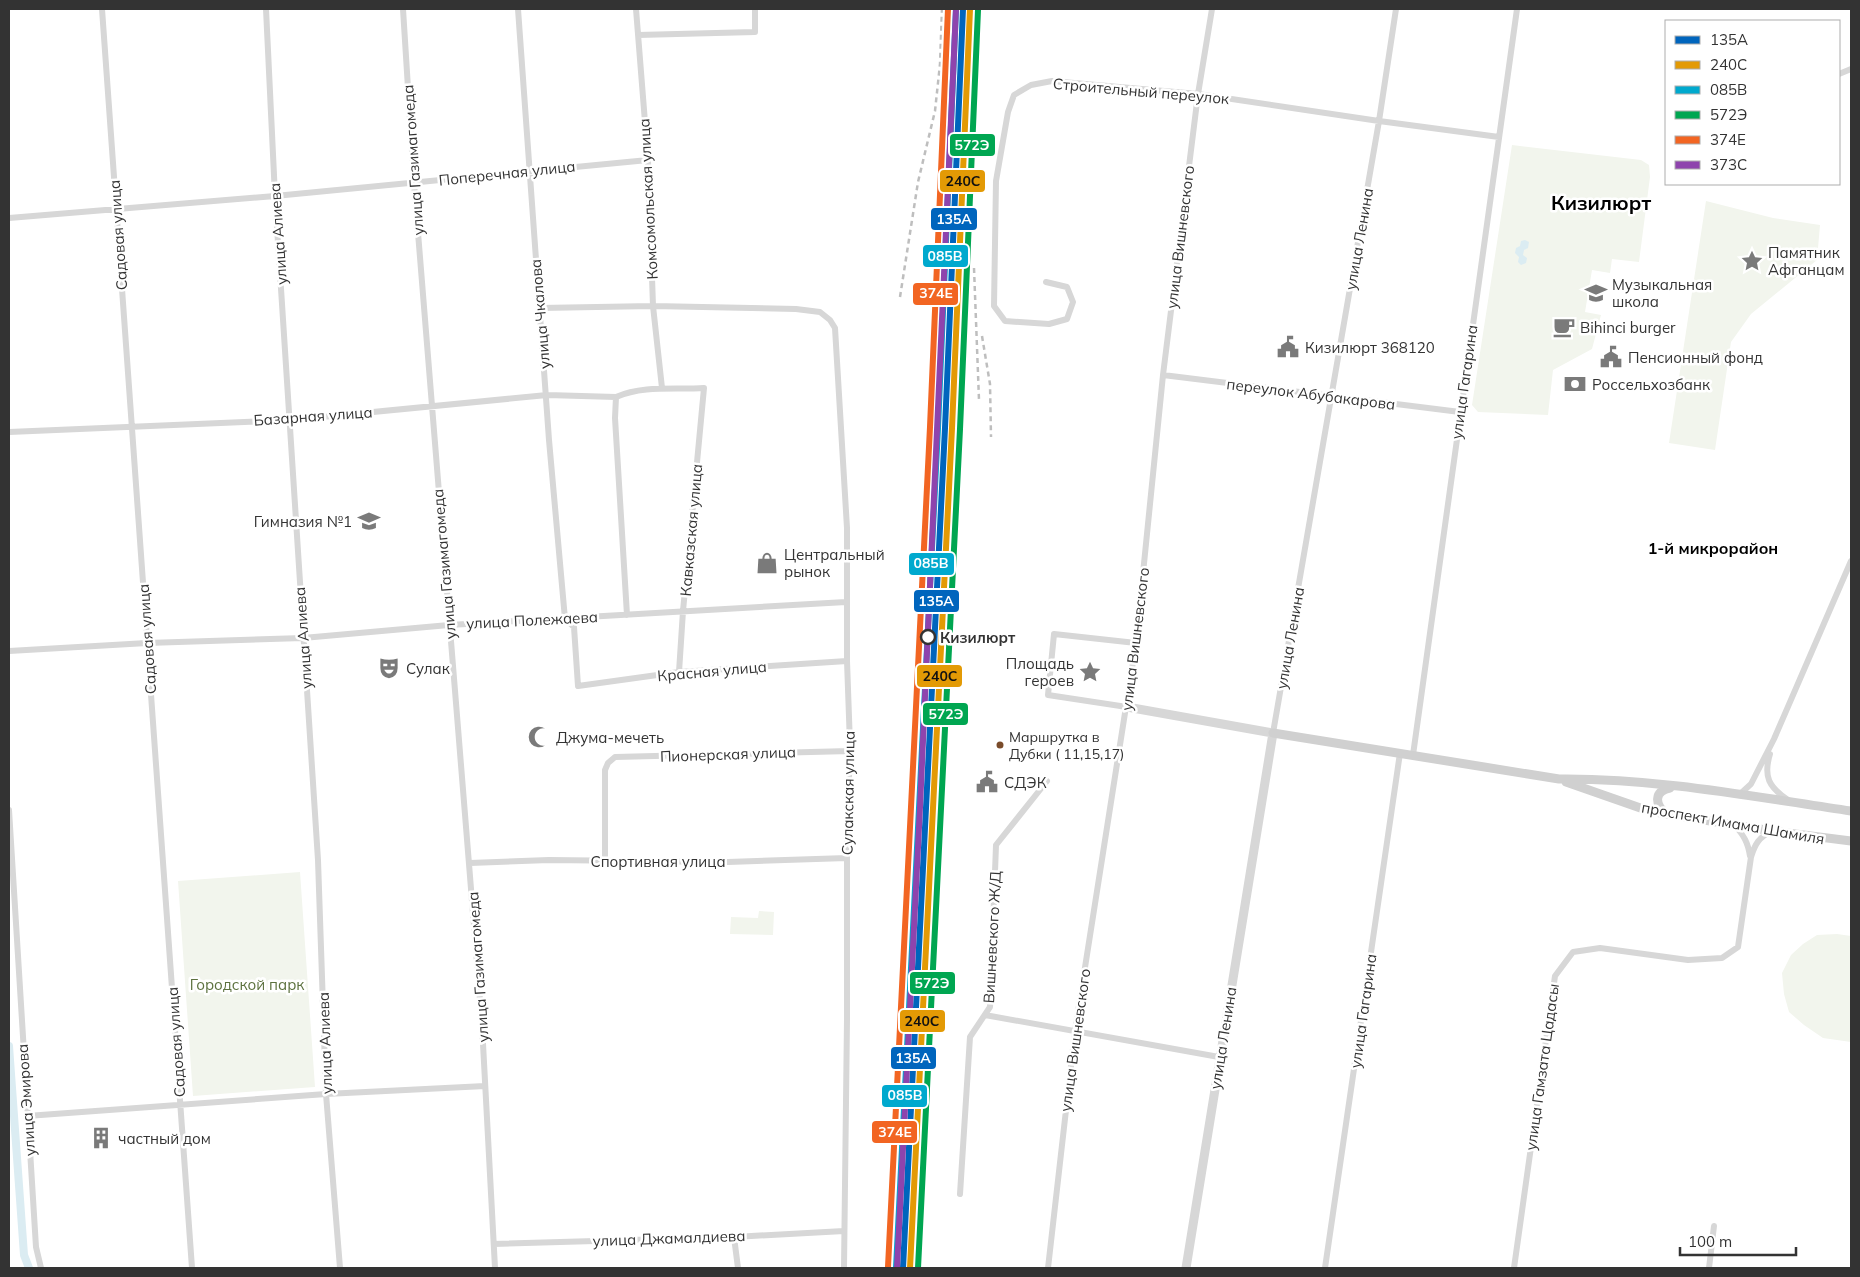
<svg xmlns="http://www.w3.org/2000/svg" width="1860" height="1277" viewBox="0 0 1860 1277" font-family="Mulish,sans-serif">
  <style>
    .green { fill: #f2f5ed }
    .water { fill: #dbecf2 }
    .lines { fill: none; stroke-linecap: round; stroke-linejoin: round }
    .canal { stroke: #dbecf2; stroke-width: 8 }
    .minor { stroke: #d7d7d7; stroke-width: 6 }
    .tertiary { stroke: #d7d7d7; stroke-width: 9 }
    .secondary { stroke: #d0d0d0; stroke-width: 9 }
    .rail { stroke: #bebebe; stroke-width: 2.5; stroke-dasharray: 5 4; stroke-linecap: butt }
    .rail-1-casing { stroke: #fff; stroke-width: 10 }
    .rail-2-casing { stroke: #fff; stroke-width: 10 }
    .rail-3-casing { stroke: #fff; stroke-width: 10 }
    .rail-4-casing { stroke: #fff; stroke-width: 10 }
    .rail-5-casing { stroke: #fff; stroke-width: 10 }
    .rail-6-casing { stroke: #fff; stroke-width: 10 }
    .rail-1 { stroke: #0065bd; stroke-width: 6 }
    .rail-2 { stroke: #e39a05; stroke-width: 6 }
    .rail-3 { stroke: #00a9ce; stroke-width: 6 }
    .rail-4 { stroke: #00a651; stroke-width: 6 }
    .rail-5 { stroke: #f26522; stroke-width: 6 }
    .rail-6 { stroke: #8e44ad; stroke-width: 6 }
    .stop-dot { fill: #fff; stroke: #333; stroke-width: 2.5 }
    .bus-dot { fill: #7a4b2a; stroke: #fff; stroke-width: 2 }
    .labels { text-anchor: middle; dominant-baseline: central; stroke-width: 5; stroke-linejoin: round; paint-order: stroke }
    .bus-label { font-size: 14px; fill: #333; stroke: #fff; text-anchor: start }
    .street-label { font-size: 15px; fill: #333; stroke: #fff }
    .poi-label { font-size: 15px; fill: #333; stroke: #fff; text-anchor: start }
    .stop-label { font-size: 15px; font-weight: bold; fill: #333; stroke: #fff; text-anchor: start }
    .park-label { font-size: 15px; fill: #5c713e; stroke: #fff }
    .neighbourhood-label { font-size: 16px; font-weight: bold; fill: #000; stroke: #fff }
    .district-label { font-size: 20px; font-weight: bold; fill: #000; stroke: #fff }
    .line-badge { stroke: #fff; stroke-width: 2 }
    .badge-label { font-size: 14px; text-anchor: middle; font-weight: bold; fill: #fff }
    .pale-badge-label { font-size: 14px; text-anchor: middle; font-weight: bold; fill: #111 }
  </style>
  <rect width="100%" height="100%" fill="#fff"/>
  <path class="green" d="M 1512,145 L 1641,160 L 1649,165 L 1650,177 L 1639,262 L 1612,259 L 1610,273 L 1592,270 L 1585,312 L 1601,315 L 1592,349 L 1553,370 L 1548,415 L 1478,412 L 1472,405 Z
    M 1706,201 L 1773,218 L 1820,225 L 1817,260 L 1751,314 L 1731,342 L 1715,450 L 1669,443 Z
    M 300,872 L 315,1087 L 193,1096 L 178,881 Z
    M 759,911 L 774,912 L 773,935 L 730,934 L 731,917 L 758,918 Z
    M 1837,934 L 1851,936 L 1851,1042 L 1823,1038 L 1804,1025 L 1789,1012 L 1784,994 L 1782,973 L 1791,955 L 1803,944 L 1817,935 Z"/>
  <path class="water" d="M 1525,240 L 1529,242 L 1528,248 L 1524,250 L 1523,255 L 1527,258 L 1526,263 L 1521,265 L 1518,262 L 1519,257 L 1515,253 L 1516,248 L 1520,246 L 1521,241 Z"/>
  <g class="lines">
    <path class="canal" d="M 9,1046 L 24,1255 L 29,1268"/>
    <path class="minor" d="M 102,9 L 192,1268
      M 266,9 L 275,196 L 318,860 L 326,1094 L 340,1268
      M 403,9 L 414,183 L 482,1025 L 495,1268
      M 518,9 L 549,440 L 565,619 L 574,627 L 578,686 L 679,672 L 847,661
      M 636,9 L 648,160 L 653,306 L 662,388
      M 638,35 L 755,32 L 755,9
      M 1839,74 L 1851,69
      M 9,218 L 275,196 L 648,160
      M 1046,282 L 1067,287 L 1073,302 L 1067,319 L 1049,324 L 1005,321 L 994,306 L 996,181 L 1008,112 L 1014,95 L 1031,85 L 1052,81 L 1198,94 L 1379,121 L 1499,137
      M 540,308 L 653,306 L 796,309 L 820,312 L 830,320 L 835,328 L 847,528 L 847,661 L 850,745 L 847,843 L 847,1019 L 844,1268
      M 1163,375 L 1460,412
      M 9,432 L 291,420 L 547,395 L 616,397
      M 627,615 L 615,418 L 616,397 C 644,385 675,390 704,388 L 683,611 L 679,672
      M 9,651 L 147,643 L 303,638 L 449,625 L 846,602
      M 1127,707 L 1048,695 L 1054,634 L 1136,643
      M 1273,733 L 1379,121 L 1396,9
      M 1770,754 C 1763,777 1769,787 1788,800
      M 1413,755 L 1517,9
      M 1739,795 L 1751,784 L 1774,739 L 1851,561
      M 9,810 L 36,1247 L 41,1268
      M 1734,825 C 1744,835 1748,843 1750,856
      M 605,861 L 605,770 L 608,763 L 615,757 L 850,751
      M 470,863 L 549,860 L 728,862 L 847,858
      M 985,1015 L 1219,1057
      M 27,1116 L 326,1094 L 485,1086
      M 960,1194 L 970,1037 L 990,1007 L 996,845 L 1047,781
      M 734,1237 L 738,1268
      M 494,1244 L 734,1237 L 844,1231
      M 1048,1268 L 1075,1031 L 1136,643 L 1163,375 L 1198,94 L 1212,9
      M 1325,1268 L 1400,753
      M 1514,1268 L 1555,976 L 1573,952 L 1600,948 L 1688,960 L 1722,958 L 1738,947 L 1751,857 C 1755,844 1759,837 1772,831
      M 1709,1268 L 1714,1226"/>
    <path class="tertiary" d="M 1127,707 L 1273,733 L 1186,1268"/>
    <path class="secondary" d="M 1273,733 L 1559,779 C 1657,778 1755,797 1851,811
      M 1566,782 L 1649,811 L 1772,831 L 1851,841
      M 1667,814 C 1654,805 1654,791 1670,788"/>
    <path class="rail" d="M 974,268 L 979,400
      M 900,297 L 918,182 L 935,111 L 940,64 L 942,9
      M 982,336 L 990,384 L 991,437"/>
    <g class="rail-1-casing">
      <path id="rail-1" d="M 903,1268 L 945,428 L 963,9"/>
    </g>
    <g class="rail-2-casing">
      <path id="rail-2" d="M 910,1268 L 952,428 L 970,9"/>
    </g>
    <g class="rail-3-casing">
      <path id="rail-3" d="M 896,1268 L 938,428 L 956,9"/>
    </g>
    <g class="rail-4-casing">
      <path id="rail-4" d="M 918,1268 L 960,429 L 978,10"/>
    </g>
    <g class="rail-5-casing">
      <path id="rail-5" d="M 888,1267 L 930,427 L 948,9"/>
    </g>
    <g class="rail-6-casing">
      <path id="rail-6" d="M 897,1268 L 920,807 L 956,9"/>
    </g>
    <use href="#rail-1" class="rail-1"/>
    <use href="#rail-2" class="rail-2"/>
    <use href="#rail-3" class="rail-3"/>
    <use href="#rail-4" class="rail-4"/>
    <use href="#rail-5" class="rail-5"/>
    <use href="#rail-6" class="rail-6"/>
  </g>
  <defs>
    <g id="sight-bare" transform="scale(1.725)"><path d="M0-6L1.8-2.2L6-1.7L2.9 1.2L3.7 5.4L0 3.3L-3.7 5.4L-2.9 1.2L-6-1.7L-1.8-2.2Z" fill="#7a7a7a" stroke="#fff" stroke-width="2.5" paint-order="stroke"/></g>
    <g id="school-bare" transform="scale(1.725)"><path d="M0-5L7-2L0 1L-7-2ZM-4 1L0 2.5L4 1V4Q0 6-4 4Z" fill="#7a7a7a" stroke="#fff" stroke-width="2.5" paint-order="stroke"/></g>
    <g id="cafe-bare" transform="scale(1.725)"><path d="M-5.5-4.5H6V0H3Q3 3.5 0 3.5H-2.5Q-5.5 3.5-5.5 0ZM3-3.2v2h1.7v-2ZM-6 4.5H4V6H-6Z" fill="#7a7a7a" stroke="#fff" stroke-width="2.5" paint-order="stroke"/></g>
    <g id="civic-bare" transform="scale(1.725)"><path d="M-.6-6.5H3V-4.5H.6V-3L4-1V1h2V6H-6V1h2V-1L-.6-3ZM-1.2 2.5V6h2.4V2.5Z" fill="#7a7a7a" stroke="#fff" stroke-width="2.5" paint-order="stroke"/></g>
    <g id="bank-bare" transform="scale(1.725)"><path d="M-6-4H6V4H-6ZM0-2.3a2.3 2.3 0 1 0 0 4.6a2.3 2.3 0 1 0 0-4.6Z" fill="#7a7a7a" stroke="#fff" stroke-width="2.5" paint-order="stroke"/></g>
    <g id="shop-bare" transform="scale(1.725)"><path d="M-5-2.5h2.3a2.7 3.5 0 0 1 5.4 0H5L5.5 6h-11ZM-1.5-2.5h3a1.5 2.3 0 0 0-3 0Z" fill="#7a7a7a" stroke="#fff" stroke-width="2.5" paint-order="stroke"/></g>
    <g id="theatre-bare" transform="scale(1.725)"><path d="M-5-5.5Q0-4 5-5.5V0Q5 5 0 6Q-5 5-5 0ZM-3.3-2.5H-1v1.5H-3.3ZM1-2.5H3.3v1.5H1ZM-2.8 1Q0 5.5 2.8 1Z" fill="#7a7a7a" stroke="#fff" stroke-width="2.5" paint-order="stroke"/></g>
    <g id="mosque-bare" transform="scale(1.725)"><path d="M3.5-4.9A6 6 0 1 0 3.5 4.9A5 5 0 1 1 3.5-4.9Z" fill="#7a7a7a" stroke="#fff" stroke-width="2.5" paint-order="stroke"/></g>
    <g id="building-bare" transform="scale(1.725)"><path d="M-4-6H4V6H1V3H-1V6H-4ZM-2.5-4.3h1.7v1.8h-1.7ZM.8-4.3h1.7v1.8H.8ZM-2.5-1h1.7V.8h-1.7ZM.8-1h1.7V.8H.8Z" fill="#7a7a7a" stroke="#fff" stroke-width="2.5" paint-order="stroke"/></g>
  </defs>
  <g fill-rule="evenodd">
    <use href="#sight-bare" x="1752" y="261"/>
    <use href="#school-bare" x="1596" y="293"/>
    <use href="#cafe-bare" x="1564" y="327"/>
    <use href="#civic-bare" x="1288" y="347"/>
    <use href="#civic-bare" x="1611" y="357"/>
    <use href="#bank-bare" x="1575" y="384"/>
    <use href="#school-bare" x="369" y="521"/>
    <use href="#shop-bare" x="767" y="563"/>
    <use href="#theatre-bare" x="389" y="668"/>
    <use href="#sight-bare" x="1090" y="672"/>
    <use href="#mosque-bare" x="539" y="737"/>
    <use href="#civic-bare" x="987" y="782"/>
    <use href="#building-bare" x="101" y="1138"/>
  </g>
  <circle class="stop-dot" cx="928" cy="637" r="7"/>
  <circle class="bus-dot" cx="1000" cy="745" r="4.5"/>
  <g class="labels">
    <g class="bus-label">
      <text x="1009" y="737">Маршрутка в<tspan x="1009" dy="17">Дубки ( 11,15,17)</tspan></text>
    </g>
    <g class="street-label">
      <text transform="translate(1141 91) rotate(5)">Строительный переулок</text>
      <text transform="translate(413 160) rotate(-94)">улица Газимагомеда</text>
      <text transform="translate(507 173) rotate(-6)">Поперечная улица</text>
      <text transform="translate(648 199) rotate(-93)">Комсомольская улица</text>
      <text transform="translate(278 234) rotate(-94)">улица Алиева</text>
      <text transform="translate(118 235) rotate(-94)">Садовая улица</text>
      <text transform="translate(1180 237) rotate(-83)">улица Вишневского</text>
      <text transform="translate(1359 239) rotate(-80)">улица Ленина</text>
      <text transform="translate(540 314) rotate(-95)">улица Чкалова</text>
      <text transform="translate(1464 382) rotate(-82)">улица Гагарина</text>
      <text transform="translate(1311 394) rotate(7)">переулок Абубакарова</text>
      <text transform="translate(313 416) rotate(-4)">Базарная улица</text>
      <text transform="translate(691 530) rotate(-85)">Кавказская улица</text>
      <text transform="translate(444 564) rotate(-95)">улица Газимагомеда</text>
      <text transform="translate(532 620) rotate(-3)">улица Полежаева</text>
      <text transform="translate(303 638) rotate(-94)">улица Алиева</text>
      <text transform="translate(1290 638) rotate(-80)">улица Ленина</text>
      <text transform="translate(147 639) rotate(-94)">Садовая улица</text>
      <text transform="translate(1135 639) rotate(-83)">улица Вишневского</text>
      <text transform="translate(712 671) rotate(-5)">Красная улица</text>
      <text transform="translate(728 754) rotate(-2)">Пионерская улица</text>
      <text transform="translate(848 793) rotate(-89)">Сулакская улица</text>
      <text transform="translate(1733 823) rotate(10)">проспект Имама Шамиля</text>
      <text x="658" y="861">Спортивная улица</text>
      <text transform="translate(992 937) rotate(-87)">Вишневского Ж/Д</text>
      <text transform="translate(478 967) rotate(-94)">улица Газимагомеда</text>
      <text transform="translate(1363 1011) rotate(-82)">улица Гагарина</text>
      <text transform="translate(1223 1038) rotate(-81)">улица Ленина</text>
      <text transform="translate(1075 1040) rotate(-82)">улица Вишневского</text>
      <text transform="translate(176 1042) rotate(-94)">Садовая улица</text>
      <text transform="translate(325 1043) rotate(-92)">улица Алиева</text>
      <text transform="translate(1542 1067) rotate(-82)">улица Гамзата Цадасы</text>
      <text transform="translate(26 1100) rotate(-94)">улица Эмирова</text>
      <text transform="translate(669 1238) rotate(-2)">улица Джамалдиева</text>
    </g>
    <g class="poi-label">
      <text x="1768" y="252">Памятник<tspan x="1768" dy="17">Афганцам</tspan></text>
      <text x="1612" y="284">Музыкальная<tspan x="1612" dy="17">школа</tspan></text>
      <text x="1580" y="327">Bihinci burger</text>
      <text x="1305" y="347">Кизилюрт 368120</text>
      <text x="1628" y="357">Пенсионный фонд</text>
      <text x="1592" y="384">Россельхозбанк</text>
      <text x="352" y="521" text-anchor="end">Гимназия №1</text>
      <text x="784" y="554">Центральный<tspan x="784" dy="17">рынок</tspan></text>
      <text x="1074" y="663" text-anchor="end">Площадь<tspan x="1074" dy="17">героев</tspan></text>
      <text x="406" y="668">Сулак</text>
      <text x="556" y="737">Джума-мечеть</text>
      <text x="1004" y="782">СДЭК</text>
      <text x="118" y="1138">частный дом</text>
    </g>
    <g class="stop-label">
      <text x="940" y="637">Кизилюрт</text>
    </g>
    <g class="park-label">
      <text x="247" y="984">Городской парк</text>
    </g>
    <g class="neighbourhood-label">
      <text x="1713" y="548">1-й микрорайон</text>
    </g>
    <g class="district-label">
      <text x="1601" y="202">Кизилюрт</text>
    </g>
  </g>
  <g class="line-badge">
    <rect x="949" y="133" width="47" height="24" rx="5" fill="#00a651"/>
    <rect x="939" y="169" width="47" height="24" rx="5" fill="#e39a05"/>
    <rect x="930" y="207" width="48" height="24" rx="5" fill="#0065bd"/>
    <rect x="922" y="244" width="47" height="24" rx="5" fill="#00a9ce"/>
    <rect x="912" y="282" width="47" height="24" rx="5" fill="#f26522"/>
    <rect x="908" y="552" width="47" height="24" rx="5" fill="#00a9ce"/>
    <rect x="913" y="589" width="47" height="24" rx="5" fill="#0065bd"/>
    <rect x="916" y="664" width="47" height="24" rx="5" fill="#e39a05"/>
    <rect x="922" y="702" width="47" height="24" rx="5" fill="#00a651"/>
    <rect x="909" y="971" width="47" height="24" rx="5" fill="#00a651"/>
    <rect x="899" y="1009" width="47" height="24" rx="5" fill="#e39a05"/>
    <rect x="890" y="1046" width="47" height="24" rx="5" fill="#0065bd"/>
    <rect x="881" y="1084" width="47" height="24" rx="5" fill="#00a9ce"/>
    <rect x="871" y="1120" width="47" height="24" rx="5" fill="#f26522"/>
  </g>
  <g class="badge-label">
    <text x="972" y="150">572Э</text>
    <text x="954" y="224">135А</text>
    <text x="945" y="261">085В</text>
    <text x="936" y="298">374Е</text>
    <text x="931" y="568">085В</text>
    <text x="936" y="606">135А</text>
    <text x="946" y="719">572Э</text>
    <text x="932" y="988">572Э</text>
    <text x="913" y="1063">135А</text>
    <text x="905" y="1100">085В</text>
    <text x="895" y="1137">374Е</text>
  </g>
  <g class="pale-badge-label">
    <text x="963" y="186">240С</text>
    <text x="940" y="681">240С</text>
    <text x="922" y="1026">240С</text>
  </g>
  <rect width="1860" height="1277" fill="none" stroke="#333333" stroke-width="20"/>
  <rect x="1665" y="20" width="175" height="165" fill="#ffffff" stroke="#adadad"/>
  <rect x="1675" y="36" width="25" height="8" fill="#0065bd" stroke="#adadad"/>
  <text x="1710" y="45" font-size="15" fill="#333333">135А</text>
  <rect x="1675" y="61" width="25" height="8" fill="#e39a05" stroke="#adadad"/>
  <text x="1710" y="70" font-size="15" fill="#333333">240С</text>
  <rect x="1675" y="86" width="25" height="8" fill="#00a9ce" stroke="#adadad"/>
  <text x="1710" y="95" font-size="15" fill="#333333">085В</text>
  <rect x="1675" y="111" width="25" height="8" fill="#00a651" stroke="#adadad"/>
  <text x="1710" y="120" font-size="15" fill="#333333">572Э</text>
  <rect x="1675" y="136" width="25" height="8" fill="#f26522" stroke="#adadad"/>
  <text x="1710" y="145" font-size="15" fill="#333333">374Е</text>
  <rect x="1675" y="161" width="25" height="8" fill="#8e44ad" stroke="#adadad"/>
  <text x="1710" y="170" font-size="15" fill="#333333">373C</text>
  <path d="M1680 1247v8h116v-8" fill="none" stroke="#333333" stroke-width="2.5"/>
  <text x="1688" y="1247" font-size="15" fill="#333333" stroke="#ffffff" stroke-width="4" paint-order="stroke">100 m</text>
</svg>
